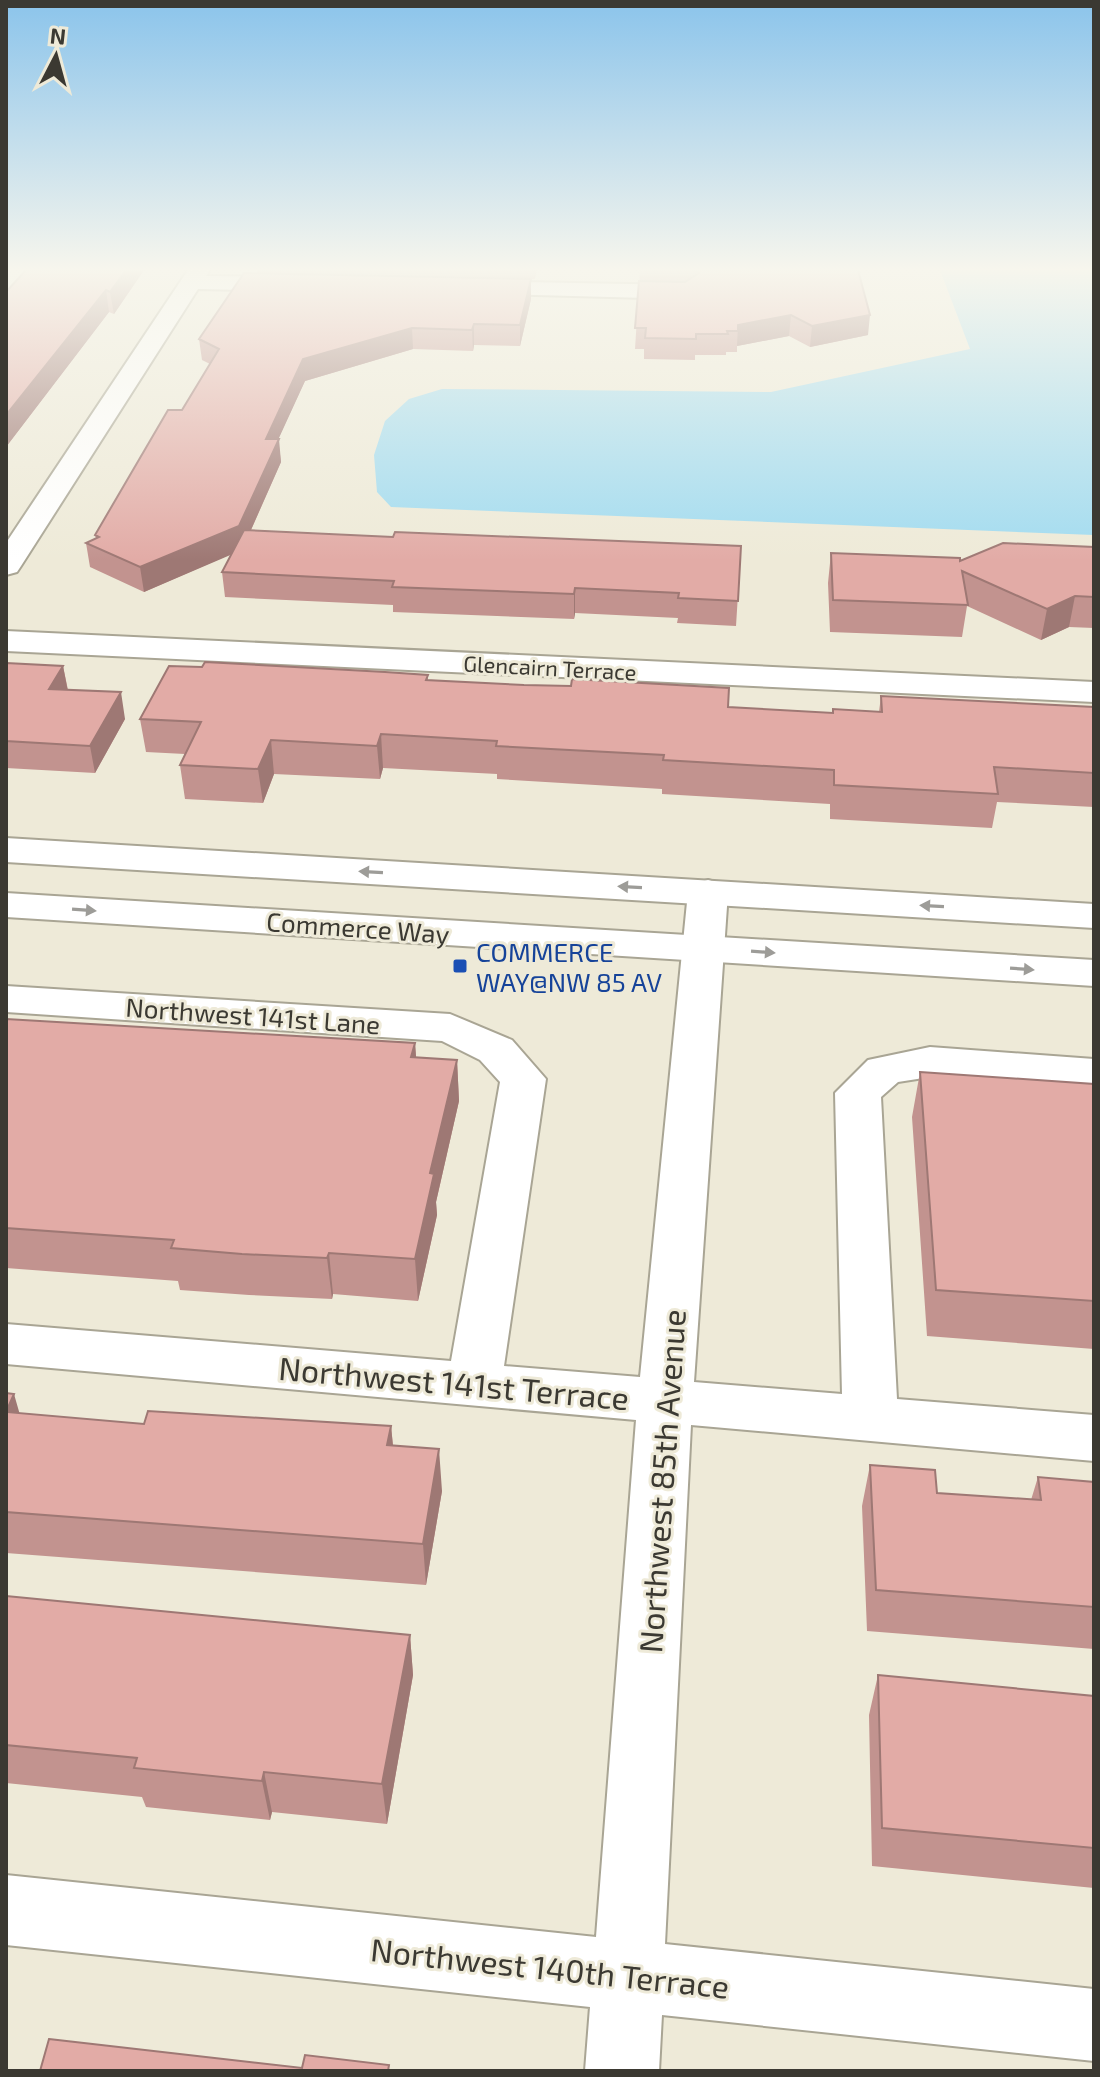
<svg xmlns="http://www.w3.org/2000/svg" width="1100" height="2077" viewBox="0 0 1100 2077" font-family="'Exo 2',sans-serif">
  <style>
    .water { fill: #a1dbf0 }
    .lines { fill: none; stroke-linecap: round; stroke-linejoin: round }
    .street-casing { stroke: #a9a594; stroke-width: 4 }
    .secondary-casing { stroke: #a9a594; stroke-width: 4 }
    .street { fill: #fff; fill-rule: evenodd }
    .secondary { fill: #fff; fill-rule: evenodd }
    .wall { fill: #c2938f }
    .shaded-wall { fill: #9e7874 }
    .building { fill: #e2aba6; stroke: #9e7874; stroke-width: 2 }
    .oneway { fill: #9d9c98 }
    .transit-dot { fill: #1a4fb4; stroke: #eeead8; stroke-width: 3 }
    .labels { text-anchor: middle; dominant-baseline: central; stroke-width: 6; stroke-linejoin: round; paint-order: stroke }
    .far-street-label { font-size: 22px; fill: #3b3932; stroke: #eeead8 }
    .street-label { font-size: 26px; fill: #3b3932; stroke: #eeead8 }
    .transit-label { font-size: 26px; fill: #164399; stroke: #eeead8; text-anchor: start }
    .near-street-label { font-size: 32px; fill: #3b3932; stroke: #eeead8 }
  </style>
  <rect width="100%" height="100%" fill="#eeead8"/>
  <path class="water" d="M 940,270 L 1094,270 L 1094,535 L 391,507 L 377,492 L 374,455 L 385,421 L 409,399 L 442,389 L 771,392 L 970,349 Z"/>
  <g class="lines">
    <g class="street-casing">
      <path id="street" d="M 188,270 L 210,270 L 206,276 L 297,277 L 308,284 L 297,291 L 198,289 L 21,566 L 17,572 L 6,575 L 6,543 Z
        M 470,281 L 684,285 L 695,292 L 684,299 L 462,293 L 459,288 Z
        M 6,631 L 1094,682 L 1094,702 L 6,651 Z
        M 708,880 L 722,884 L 728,892 L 694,1382 L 842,1394 L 835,1093 L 868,1060 L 930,1047 L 1094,1059 L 1094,1089 L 930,1077 L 898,1082 L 881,1097 L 897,1399 L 1094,1415 L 1094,1461 L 691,1425 L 665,1944 L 1094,1989 L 1094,2061 L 662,2015 L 659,2071 L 585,2071 L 590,2007 L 6,1945 L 6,1875 L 596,1937 L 636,1420 L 6,1364 L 6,1324 L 451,1361 L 500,1082 L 480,1060 L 442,1041 L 6,1012 L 6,986 L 450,1014 L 512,1040 L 546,1079 L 504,1366 L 640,1377 L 688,892 L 694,884 Z"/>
    </g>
    <g class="secondary-casing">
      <path id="secondary" d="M 6,838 L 1094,904 L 1094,928 L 6,862 Z
        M 6,893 L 1094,960 L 1094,986 L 6,917 Z"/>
    </g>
    <use href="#street" class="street"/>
    <use href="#secondary" class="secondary"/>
  </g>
  <path class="wall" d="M 26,270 L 144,270 L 114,314 L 109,312 L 6,447 L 6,292 Z
    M 257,270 L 537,270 L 535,279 L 531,279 L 531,299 L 520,346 L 474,345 L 473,351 L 413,349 L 305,381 L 278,439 L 281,462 L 251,530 L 393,537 L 741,546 L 736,626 L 677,623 L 678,618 L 575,613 L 574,619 L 393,612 L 393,605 L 225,597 L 222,572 L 231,554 L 144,592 L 90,567 L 86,543 L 96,538 L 95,535 L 182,410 L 210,364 L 202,360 L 199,339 L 257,273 Z
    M 640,270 L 858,270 L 868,335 L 810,347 L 789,336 L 737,346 L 737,352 L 726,352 L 726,355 L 695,355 L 695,360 L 644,359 L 644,349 L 635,349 Z
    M 1094,547 L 1094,628 L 1069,627 L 1041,640 L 967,606 L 962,637 L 830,632 L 828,583 L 831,553 L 960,561 Z
    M 6,663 L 63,666 L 68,690 L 125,719 L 95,773 L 6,768 Z
    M 428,675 L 428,680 L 728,707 L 832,713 L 879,712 L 881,696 L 1094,707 L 1094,807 L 997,802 L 992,828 L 830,819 L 830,804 L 662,794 L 662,789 L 497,779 L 497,774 L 383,768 L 380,779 L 274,774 L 263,803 L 185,799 L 180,765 L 185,754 L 146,752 L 140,719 Z
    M 6,1019 L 415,1043 L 416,1058 L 457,1060 L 459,1101 L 436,1202 L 437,1215 L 418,1301 L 333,1294 L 332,1299 L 249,1295 L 180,1290 L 178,1281 L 6,1268 Z
    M 920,1072 L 1094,1084 L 1094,1349 L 927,1336 L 912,1117 Z
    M 6,1393 L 19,1413 L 144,1424 L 391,1426 L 393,1445 L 442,1491 L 426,1585 L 6,1553 Z
    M 870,1465 L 937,1493 L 1031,1500 L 1038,1477 L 1094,1482 L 1094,1649 L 867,1631 L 862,1506 Z
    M 6,1596 L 410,1635 L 413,1675 L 387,1824 L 272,1812 L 270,1820 L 146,1807 L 142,1797 L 6,1783 Z
    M 878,1675 L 1094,1696 L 1094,1888 L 872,1866 L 869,1715 Z"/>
  <path class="shaded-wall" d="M 126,270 L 144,270 L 114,314 L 110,292 Z
    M 531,279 L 531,299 L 520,346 L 520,325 Z
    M 106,290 L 109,312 L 6,447 L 6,415 Z
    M 791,315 L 789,336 L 737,346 L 738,325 Z
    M 870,315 L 868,335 L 810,347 L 812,326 Z
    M 474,324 L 474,345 L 473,351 L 472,330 Z
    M 412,328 L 413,349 L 305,381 L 268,462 L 266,439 L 303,359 Z
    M 279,439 L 281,462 L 242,550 L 144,592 L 140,567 Z
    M 575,588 L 575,613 L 574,619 L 574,594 Z
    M 1075,596 L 1069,627 L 1041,640 L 1047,609 Z
    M 63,666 L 68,692 L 49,689 Z
    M 121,692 L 125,719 L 95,773 L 90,746 Z
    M 381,734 L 383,768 L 380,779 L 377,746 Z
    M 271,740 L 274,774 L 263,803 L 258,769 Z
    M 415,1043 L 418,1083 L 411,1057 Z
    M 457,1060 L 459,1101 L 436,1202 L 437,1215 L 418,1301 L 415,1259 L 430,1173 Z
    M 329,1253 L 333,1294 L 332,1299 L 327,1258 Z
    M 14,1394 L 26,1436 L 6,1412 Z
    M 391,1426 L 395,1468 L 387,1445 Z
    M 439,1449 L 442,1491 L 426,1585 L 423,1544 Z
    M 410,1635 L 413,1675 L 387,1824 L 382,1784 Z
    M 264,1772 L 272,1812 L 270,1820 L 262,1781 Z"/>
  <path class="building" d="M 26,270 L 126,270 L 110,292 L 106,290 L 6,415 L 6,292 Z
    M 695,270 L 858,270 L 870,315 L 812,326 L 791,315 L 738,325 L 738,331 L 727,331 L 728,334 L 696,334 L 696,339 L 645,338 L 646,328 L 635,328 L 639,281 L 685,282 L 699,273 Z
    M 244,273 L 531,279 L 520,325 L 474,324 L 472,330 L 412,328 L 303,359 L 266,439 L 279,439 L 239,526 L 140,567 L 86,543 L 99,537 L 95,535 L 168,410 L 182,410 L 219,349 L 199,339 Z
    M 244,530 L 393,537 L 395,532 L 741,546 L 738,601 L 678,598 L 679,593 L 575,588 L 574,594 L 392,587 L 394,581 L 222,572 Z
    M 1003,543 L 1094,547 L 1094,597 L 1075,596 L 1047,609 L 962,571 L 968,605 L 833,600 L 831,553 L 960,558 L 960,561 Z
    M 205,662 L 385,672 L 428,675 L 426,680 L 524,685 L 571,686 L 572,679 L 729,688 L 728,707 L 833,713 L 833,709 L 882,712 L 881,696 L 1094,707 L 1094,773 L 994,767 L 998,794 L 834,785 L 834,770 L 663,760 L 664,755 L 496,746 L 497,741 L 381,734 L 377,746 L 271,740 L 258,769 L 180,765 L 201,722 L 140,719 L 169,666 L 202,667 Z
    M 6,663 L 63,666 L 49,689 L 121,692 L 90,746 L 6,741 Z
    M 6,1019 L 415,1043 L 411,1057 L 457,1060 L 430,1173 L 434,1174 L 415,1259 L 329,1253 L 327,1258 L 242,1254 L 171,1248 L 174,1240 L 6,1228 Z
    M 920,1072 L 1094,1084 L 1094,1301 L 936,1290 Z
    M 6,1393 L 14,1394 L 6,1412 L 144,1424 L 148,1411 L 391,1426 L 387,1445 L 439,1449 L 423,1544 L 6,1512 Z
    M 870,1465 L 935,1470 L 937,1493 L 1041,1500 L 1038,1477 L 1094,1482 L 1094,1607 L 876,1590 Z
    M 6,1596 L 410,1635 L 382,1784 L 264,1772 L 262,1781 L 134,1768 L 137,1758 L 6,1745 Z
    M 878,1675 L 1094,1696 L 1094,1848 L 882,1828 Z
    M 49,2039 L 302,2068 L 305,2055 L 389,2065 L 388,2071 L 40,2071 Z"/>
  <defs><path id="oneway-solid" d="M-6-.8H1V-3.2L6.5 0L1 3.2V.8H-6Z" transform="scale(2)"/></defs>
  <g class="oneway">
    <use href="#oneway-solid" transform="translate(371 872) rotate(-177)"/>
    <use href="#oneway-solid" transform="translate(630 887) rotate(-177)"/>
    <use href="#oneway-solid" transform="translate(932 906) rotate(-177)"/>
    <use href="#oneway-solid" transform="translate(84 910) rotate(4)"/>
    <use href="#oneway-solid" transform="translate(763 952) rotate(4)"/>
    <use href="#oneway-solid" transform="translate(1022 969) rotate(4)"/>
  </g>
  <linearGradient id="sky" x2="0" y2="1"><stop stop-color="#8bc4eb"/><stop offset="0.48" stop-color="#f7f6ed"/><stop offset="1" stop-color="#f7f6ed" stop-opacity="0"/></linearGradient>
  <rect width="1100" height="561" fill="url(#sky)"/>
  <rect class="transit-dot" x="452" y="958" width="16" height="16" rx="4"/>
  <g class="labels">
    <g class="far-street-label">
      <text transform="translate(550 667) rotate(3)">Glencairn Terrace</text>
    </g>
    <g class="street-label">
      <text transform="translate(358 927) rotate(4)">Commerce Way</text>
      <text transform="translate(253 1015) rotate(4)">Northwest 141st Lane</text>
    </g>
    <g class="transit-label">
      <text x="476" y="951">COMMERCE<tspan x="476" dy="30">WAY@NW 85 AV</tspan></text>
    </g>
    <g class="near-street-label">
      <text transform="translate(454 1382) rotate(5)">Northwest 141st Terrace</text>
      <text transform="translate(661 1481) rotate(-86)">Northwest 85th Avenue</text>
      <text transform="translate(550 1967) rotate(6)">Northwest 140th Terrace</text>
    </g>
  </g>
  <rect width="1100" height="2077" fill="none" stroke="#3b3932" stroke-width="16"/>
  <g transform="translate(56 56) rotate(6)" stroke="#eeead8" stroke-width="6" paint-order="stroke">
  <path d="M0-6L14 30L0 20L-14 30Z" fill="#3b3932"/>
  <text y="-12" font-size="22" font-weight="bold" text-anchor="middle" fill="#3b3932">N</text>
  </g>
</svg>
